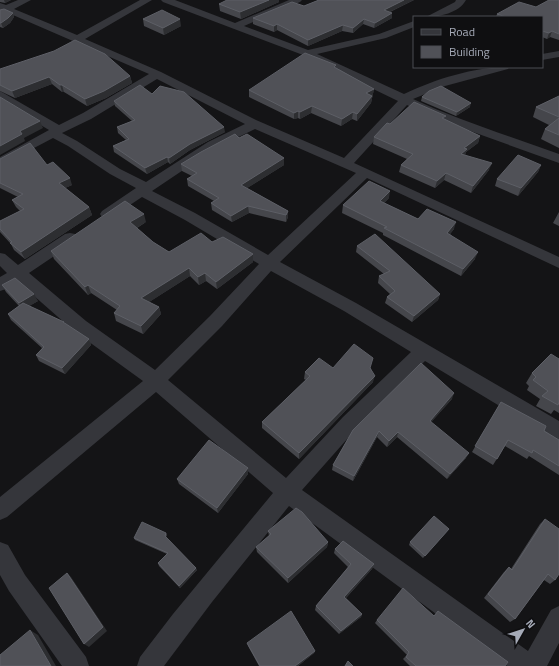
<svg xmlns="http://www.w3.org/2000/svg" width="559" height="666" viewBox="0 0 559 666" font-family="'Titillium Web',sans-serif">
  <style>
    .lines { fill: none; stroke-linecap: round; stroke-linejoin: round }
    .minor { fill: #35363b; fill-rule: evenodd }
    .wall { fill: #45464b }
    .shaded-wall { fill: #2d2e31 }
    .building { fill: #505157; stroke: #5d5f66 }
  </style>
  <rect width="100%" height="100%" fill="#141416"/>
  <g class="lines">
    <path class="minor" d="M 18,0 L 31,0 L 14,9 L 77,35 L 140,0 L 152,0 L 85,39 L 161,72 L 256,120 L 344,158 L 398,101 L 303,55 L 163,2 L 161,0 L 175,0 L 235,23 L 289,0 L 302,0 L 300,2 L 244,26 L 308,50 L 379,34 L 414,21 L 414,27 L 386,38 L 317,54 L 404,94 C 436,79 473,67 509,67 L 508,69 L 445,86 L 413,99 C 460,121 510,136 559,154 L 559,163 L 434,118 L 407,105 L 354,163 L 559,257 L 559,268 L 367,178 L 280,262 L 356,303 L 559,421 L 559,440 L 526,422 L 425,361 L 356,429 L 302,490 L 528,651 L 551,610 L 559,606 L 559,643 L 547,666 L 507,666 L 289,506 L 212,602 L 164,666 L 137,666 L 140,657 L 173,614 L 273,493 L 156,392 L 7,517 L 0,520 L 0,497 L 143,381 L 74,331 L 17,281 L 6,289 L 0,291 L 0,277 L 7,273 L 0,266 L 0,253 L 5,254 L 18,265 L 65,234 L 70,233 L 75,234 L 77,238 L 75,242 L 29,273 L 86,321 L 155,370 L 210,316 L 259,264 L 185,220 L 142,197 L 112,217 L 107,219 L 102,217 L 100,214 L 102,211 L 136,188 L 110,174 L 68,146 L 53,138 L 0,166 L 0,157 L 49,130 L 4,103 L 0,100 L 0,91 L 59,125 L 83,113 L 149,74 L 6,12 L 0,14 L 0,3 L 6,5 ZM 157,79 L 245,124 L 208,142 L 146,182 L 120,169 L 77,141 L 62,133 L 91,119 ZM 255,129 L 356,173 L 268,255 L 195,213 L 152,191 L 216,148 ZM 271,271 L 344,311 L 411,352 L 343,417 L 286,478 L 168,380 L 222,326 Z
      M 456,0 L 466,0 C 459,13 439,17 426,17 L 455,2 Z
      M 559,51 L 559,57 L 542,60 L 542,54 Z
      M 0,542 L 8,545 L 25,575 L 86,657 L 89,666 L 62,666 L 9,591 L 0,575 Z"/>
  </g>
  <path class="wall" d="M 0,0 L 11,0 L 5,3 L 0,2 Z
    M 279,0 L 279,2 L 241,19 L 220,11 L 219,4 Z
    M 319,0 L 414,0 L 390,12 L 392,13 L 392,18 L 374,28 L 363,24 L 353,33 L 342,31 L 308,46 L 277,30 L 274,32 L 253,24 L 253,18 L 304,6 Z
    M 559,0 L 559,40 L 550,37 L 547,39 L 542,37 L 542,17 L 496,17 L 497,14 L 536,7 Z
    M 0,10 L 13,13 L 14,17 L 10,23 L 3,28 L 0,27 Z
    M 143,19 L 181,26 L 164,35 L 144,26 Z
    M 335,67 L 374,89 L 371,103 L 357,121 L 352,119 L 341,126 L 311,113 L 300,119 L 298,118 L 294,119 L 249,97 L 249,90 Z
    M 0,69 L 130,76 L 132,83 L 106,98 L 87,106 L 64,92 L 62,92 L 52,84 L 15,98 L 0,91 Z
    M 152,94 L 225,132 L 190,150 L 170,164 L 168,162 L 147,174 L 114,152 L 113,146 L 126,140 L 118,133 L 117,127 L 132,121 L 115,106 L 114,101 Z
    M 559,96 L 559,148 L 541,139 L 545,129 L 549,125 L 533,117 L 536,107 Z
    M 422,97 L 470,107 L 456,116 L 421,101 Z
    M 445,120 L 480,136 L 478,143 L 466,152 L 465,155 L 489,170 L 471,193 L 444,180 L 435,188 L 399,172 L 401,165 L 407,159 L 373,144 L 374,137 L 390,124 Z
    M 239,138 L 284,165 L 247,188 L 288,211 L 288,217 L 286,222 L 249,213 L 232,222 L 212,210 L 211,203 L 214,201 L 188,186 L 187,179 L 192,176 L 182,171 L 181,164 Z
    M 0,159 L 47,165 L 72,185 L 65,188 L 89,207 L 92,215 L 25,259 L 14,250 L 11,244 L 0,232 L 0,221 L 20,211 L 16,207 L 12,200 L 18,197 L 0,188 Z
    M 541,165 L 538,172 L 518,196 L 495,186 L 497,179 Z
    M 389,198 L 384,203 L 418,219 L 454,229 L 450,234 L 475,259 L 461,276 L 383,235 L 383,233 L 342,213 L 343,205 Z
    M 559,212 L 559,226 L 553,223 Z
    M 146,222 L 137,228 L 153,242 L 169,252 L 212,242 L 253,254 L 253,262 L 217,289 L 206,281 L 199,285 L 190,276 L 149,302 L 159,307 L 161,314 L 143,334 L 116,321 L 114,313 L 117,310 L 91,293 L 88,295 L 54,259 L 51,251 Z
    M 357,246 L 440,294 L 438,300 L 412,322 L 385,303 L 387,297 L 390,294 L 378,283 L 379,276 L 384,274 L 356,252 Z
    M 2,285 L 38,301 L 29,306 L 64,322 L 65,324 L 89,339 L 91,345 L 65,374 L 39,361 L 36,355 L 42,348 L 11,320 L 8,314 L 19,306 L 6,292 Z
    M 559,359 L 559,413 L 554,410 L 551,414 L 536,406 L 540,399 L 527,390 L 529,386 L 526,383 L 532,373 Z
    M 333,368 L 371,368 L 373,382 L 299,459 L 262,428 L 262,422 L 306,380 L 304,379 L 305,372 Z
    M 452,399 L 431,422 L 466,458 L 447,479 L 397,437 L 387,447 L 377,437 L 353,481 L 332,470 L 333,465 L 353,430 Z
    M 501,402 L 559,440 L 559,475 L 529,456 L 527,459 L 505,446 L 493,465 L 472,452 Z
    M 248,468 L 248,474 L 218,513 L 179,484 L 177,479 Z
    M 545,519 L 555,580 L 550,584 L 544,580 L 515,619 L 510,622 L 484,598 L 504,572 L 509,567 L 511,569 L 540,524 Z
    M 449,529 L 423,558 L 409,545 L 410,542 Z
    M 268,531 L 328,542 L 327,547 L 288,583 L 257,552 L 256,547 L 269,536 Z
    M 166,533 L 167,535 L 166,537 L 197,570 L 180,588 L 159,566 L 158,563 L 167,554 L 135,540 L 134,538 Z
    M 335,549 L 374,564 L 372,569 L 346,598 L 362,614 L 361,617 L 339,634 L 315,610 L 316,606 L 348,567 L 334,553 Z
    M 438,611 L 505,666 L 410,666 L 403,659 L 407,655 L 375,623 L 377,620 L 434,616 Z
    M 247,643 L 315,651 L 314,653 L 298,666 L 259,666 L 248,646 Z"/>
  <path class="shaded-wall" d="M 4,0 L 11,0 L 5,3 Z
    M 269,0 L 279,0 L 279,2 L 241,19 L 240,12 Z
    M 404,0 L 414,0 L 383,15 L 384,10 Z
    M 13,13 L 14,17 L 10,23 L 3,28 L 1,23 Z
    M 392,13 L 392,18 L 374,28 L 375,23 Z
    M 180,19 L 181,26 L 164,35 L 163,28 Z
    M 364,19 L 363,24 L 353,33 L 353,28 Z
    M 277,24 L 277,30 L 274,32 L 274,26 Z
    M 343,25 L 342,31 L 308,46 L 308,40 Z
    M 552,31 L 550,37 L 547,39 L 549,33 Z
    M 130,76 L 132,83 L 106,98 L 87,106 L 85,99 Z
    M 49,77 L 52,84 L 15,98 L 12,91 Z
    M 60,85 L 62,85 L 64,92 L 62,92 Z
    M 374,89 L 371,103 L 357,121 L 357,114 L 366,93 Z
    M 471,103 L 470,107 L 456,116 L 457,112 Z
    M 312,106 L 311,113 L 300,119 L 300,112 Z
    M 298,111 L 298,118 L 294,119 L 294,113 Z
    M 353,112 L 352,119 L 341,126 L 342,119 Z
    M 40,121 L 43,128 L 24,138 L 25,141 L 0,155 L 0,146 L 20,131 Z
    M 224,127 L 225,132 L 190,150 L 170,164 L 169,158 L 190,144 Z
    M 480,136 L 478,143 L 466,152 L 465,156 L 461,154 L 464,148 Z
    M 167,157 L 168,162 L 147,174 L 145,168 Z
    M 284,158 L 284,165 L 241,192 L 241,185 Z
    M 492,163 L 489,170 L 471,193 L 473,186 Z
    M 541,165 L 538,172 L 518,196 L 521,188 Z
    M 446,173 L 444,180 L 435,188 L 437,181 Z
    M 70,178 L 72,185 L 61,190 L 59,183 Z
    M 390,191 L 389,198 L 379,208 L 380,201 Z
    M 248,206 L 249,213 L 232,222 L 231,216 Z
    M 89,207 L 92,215 L 25,259 L 21,252 Z
    M 288,211 L 288,217 L 286,222 L 286,215 Z
    M 144,214 L 146,222 L 133,230 L 130,222 Z
    M 456,222 L 454,229 L 445,240 L 447,233 Z
    M 478,252 L 475,259 L 461,276 L 463,269 Z
    M 253,254 L 253,262 L 217,289 L 216,282 Z
    M 189,268 L 190,276 L 143,306 L 141,298 Z
    M 205,273 L 206,281 L 199,285 L 198,277 Z
    M 88,285 L 91,293 L 88,295 L 85,287 Z
    M 34,294 L 38,301 L 23,310 L 19,303 Z
    M 440,294 L 438,300 L 412,322 L 414,316 Z
    M 159,307 L 161,314 L 143,334 L 141,326 Z
    M 89,339 L 91,345 L 65,374 L 62,368 Z
    M 375,376 L 373,382 L 299,459 L 299,453 Z
    M 454,393 L 452,399 L 427,427 L 430,421 Z
    M 379,431 L 377,437 L 353,481 L 354,476 Z
    M 398,432 L 397,437 L 387,447 L 389,441 Z
    M 469,453 L 466,458 L 447,479 L 450,474 Z
    M 248,468 L 248,474 L 218,513 L 217,508 Z
    M 328,542 L 327,547 L 288,583 L 288,578 Z
    M 374,564 L 372,569 L 343,601 L 344,597 Z
    M 196,568 L 197,570 L 180,588 L 179,586 Z
    M 67,573 L 71,577 L 107,631 L 89,647 L 84,644 Z
    M 362,614 L 361,617 L 339,634 L 341,631 Z
    M 30,630 L 38,635 L 56,666 L 51,666 Z
    M 315,651 L 314,653 L 298,666 L 295,666 Z"/>
  <path class="building" d="M 227,0 L 269,0 L 240,12 L 219,4 Z
    M 319,0 L 404,0 L 384,10 L 392,13 L 375,23 L 364,19 L 353,28 L 343,25 L 308,40 L 277,24 L 274,26 L 253,18 L 292,2 L 304,6 Z
    M 549,0 L 559,0 L 559,34 L 552,31 L 549,33 L 542,31 L 542,17 L 506,17 L 497,14 L 519,2 L 536,7 Z
    M 4,9 L 13,13 L 8,18 L 1,23 L 0,23 L 0,10 Z
    M 162,10 L 180,19 L 163,28 L 143,19 Z
    M 75,40 L 105,54 L 130,76 L 104,91 L 85,99 L 62,85 L 60,85 L 49,77 L 12,91 L 0,85 L 0,69 L 54,51 Z
    M 305,53 L 336,65 L 334,67 L 374,89 L 366,93 L 372,96 L 357,114 L 353,112 L 342,119 L 312,106 L 300,112 L 298,111 L 294,113 L 249,90 Z
    M 140,85 L 152,94 L 160,86 L 184,92 L 224,127 L 190,144 L 169,158 L 167,157 L 145,168 L 113,146 L 129,139 L 117,127 L 135,120 L 114,101 Z
    M 441,86 L 471,103 L 457,112 L 422,97 L 429,91 Z
    M 559,96 L 559,117 L 536,107 Z
    M 0,97 L 40,121 L 20,131 L 22,134 L 0,146 Z
    M 414,102 L 446,116 L 442,118 L 480,136 L 464,148 L 467,149 L 461,154 L 492,163 L 473,186 L 446,173 L 437,181 L 401,165 L 413,154 L 374,137 L 387,123 L 390,124 Z
    M 559,118 L 559,135 L 545,129 Z
    M 235,134 L 239,138 L 247,134 L 284,158 L 241,185 L 288,211 L 286,215 L 248,206 L 231,216 L 211,203 L 219,198 L 187,179 L 197,173 L 181,164 L 201,152 Z
    M 30,143 L 47,165 L 53,162 L 70,178 L 59,183 L 89,207 L 21,252 L 10,243 L 12,242 L 0,229 L 0,221 L 24,209 L 12,200 L 23,194 L 0,183 L 0,159 Z
    M 518,155 L 541,165 L 521,188 L 497,179 Z
    M 369,181 L 390,191 L 380,201 L 418,219 L 427,209 L 456,222 L 447,233 L 478,252 L 463,269 L 384,228 L 387,227 L 343,205 Z
    M 125,201 L 144,214 L 130,222 L 153,242 L 169,252 L 201,233 L 212,242 L 223,237 L 253,254 L 216,282 L 205,273 L 198,277 L 189,268 L 141,298 L 159,307 L 141,326 L 114,313 L 120,306 L 88,285 L 85,287 L 51,251 Z
    M 375,234 L 440,294 L 414,316 L 387,297 L 395,291 L 379,276 L 390,271 L 357,246 Z
    M 15,278 L 34,294 L 19,303 L 2,285 Z
    M 23,303 L 64,322 L 63,322 L 89,339 L 62,368 L 36,355 L 44,347 L 8,314 Z
    M 354,344 L 373,358 L 370,368 L 375,376 L 299,453 L 262,422 L 310,376 L 305,372 L 319,358 L 333,368 Z
    M 551,354 L 559,359 L 559,402 L 558,405 L 542,396 L 548,391 L 533,380 L 536,377 L 532,373 Z
    M 421,363 L 454,393 L 430,421 L 469,453 L 450,474 L 398,432 L 389,441 L 379,431 L 354,476 L 333,465 L 353,430 Z
    M 501,402 L 546,426 L 544,431 L 559,440 L 559,466 L 533,450 L 532,453 L 508,440 L 497,459 L 475,446 Z
    M 209,440 L 248,468 L 217,508 L 177,479 Z
    M 296,508 L 302,512 L 328,542 L 288,578 L 256,547 L 271,534 L 268,531 Z
    M 434,516 L 449,529 L 425,556 L 410,542 Z
    M 545,519 L 559,529 L 559,574 L 555,580 L 548,574 L 515,619 L 488,594 L 509,567 L 512,570 Z
    M 142,522 L 166,533 L 165,536 L 196,568 L 179,586 L 158,563 L 168,553 L 134,538 Z
    M 343,541 L 374,564 L 344,597 L 362,614 L 341,631 L 316,606 L 351,564 L 335,549 Z
    M 67,573 L 103,627 L 84,644 L 49,588 Z
    M 403,588 L 434,616 L 438,611 L 508,662 L 505,666 L 416,666 L 406,657 L 409,652 L 377,620 Z
    M 291,611 L 315,651 L 295,666 L 260,666 L 247,643 Z
    M 30,630 L 51,666 L 0,666 L 0,655 Z
    M 348,661 L 353,666 L 345,666 Z"/>
  <rect x="413" y="16" width="130" height="52" fill="#0f0f11" stroke="#4b4d53"/>
  <rect x="421" y="29" width="20" height="6" fill="#35363b" stroke="#4b4d53"/>
  <text x="449" y="36" font-size="12" fill="#a5aab7">Road</text>
  <rect x="421" y="46" width="20" height="12" fill="#505157" stroke="#4b4d53"/>
  <text x="449" y="56" font-size="12" fill="#a5aab7">Building</text>
  <g transform="translate(523 630) rotate(51)" stroke="#0f0f11" stroke-width="3" paint-order="stroke">
  <path d="M0-3L7 15L0 10L-7 15Z" fill="#a5aab7"/>
  <text y="-6" font-size="11" font-weight="bold" text-anchor="middle" fill="#a5aab7">N</text>
  </g>
</svg>
